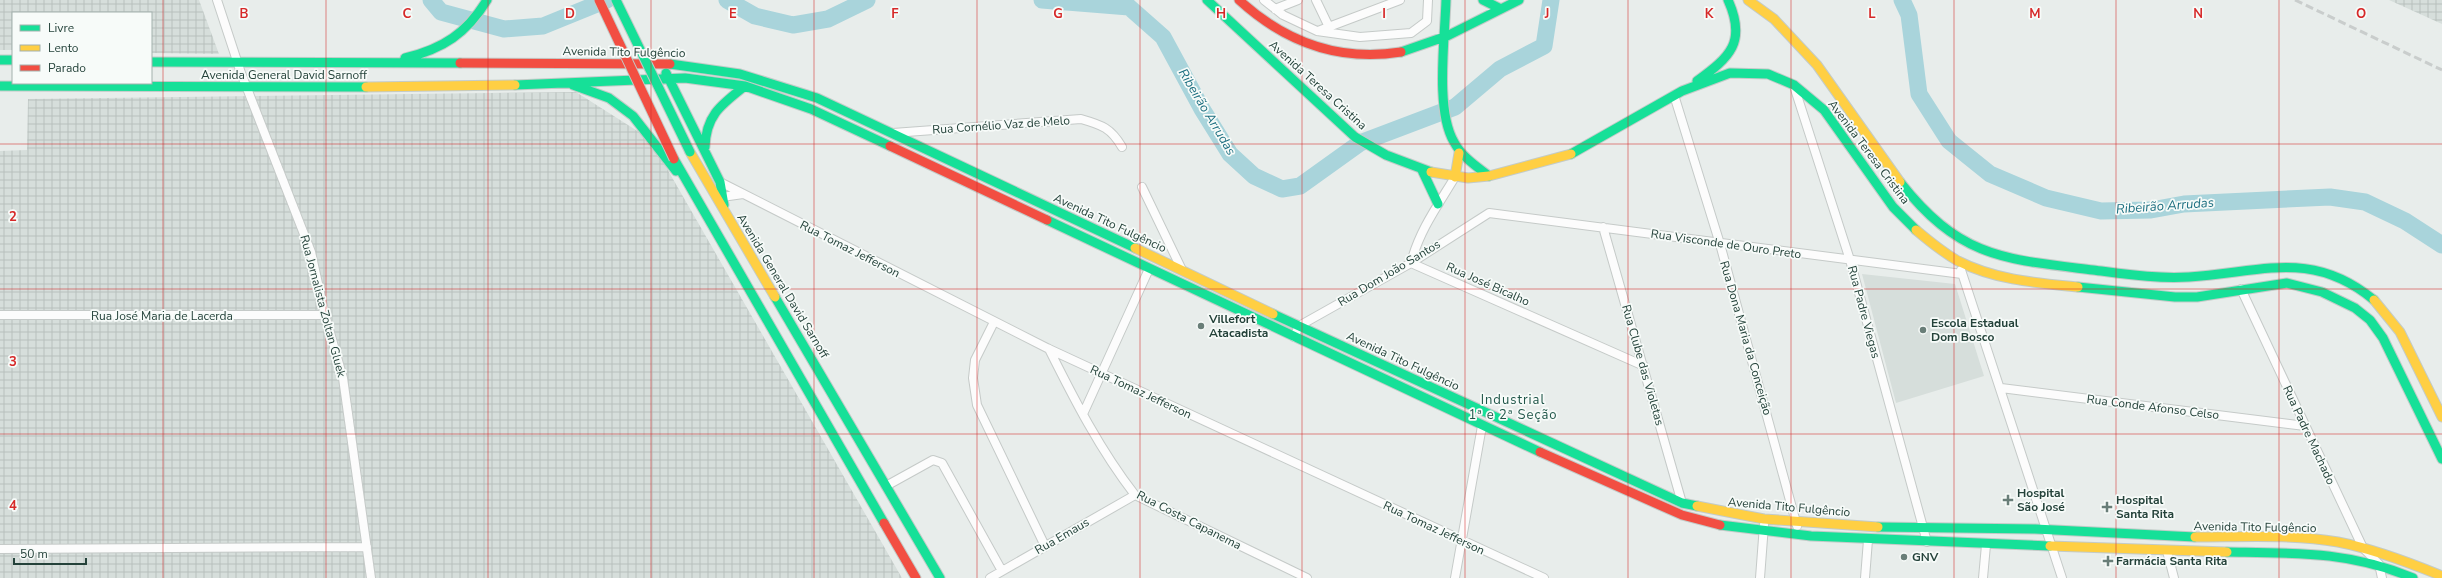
<svg xmlns="http://www.w3.org/2000/svg" width="2442" height="578" viewBox="0 0 2442 578" font-family="'Nunito Sans',sans-serif">
  <style>
    .built { fill: #d6dedb }
    .industrial { fill: url(#industrial-grid) }
    .lines { fill: none; stroke-linecap: round; stroke-linejoin: round }
    .river { stroke: #a9d4db; stroke-width: 17 }
    .street-casing { stroke: #c5cac8; stroke-width: 10 }
    .fast-casing { stroke: #c3cbc8; stroke-width: 11 }
    .slow-casing { stroke: #c3cbc8; stroke-width: 11 }
    .jam-casing { stroke: #c3cbc8; stroke-width: 11 }
    .street { stroke: #fcfcfc; stroke-width: 8 }
    .fast { stroke: #16e098; stroke-width: 9 }
    .slow { stroke: #ffcf43; stroke-width: 9 }
    .jam { stroke: #f24e42; stroke-width: 9 }
    .rail { stroke: #c9cdcc; stroke-width: 3; stroke-dasharray: 8 4; stroke-linecap: butt }
    .fast-bridge-casing { stroke: #c3cbc8; stroke-width: 11; stroke-linecap: butt }
    .jam-bridge-casing { stroke: #c3cbc8; stroke-width: 11; stroke-linecap: butt }
    .fast-bridge { stroke: #16e098; stroke-width: 9 }
    .jam-bridge { stroke: #f24e42; stroke-width: 9 }
    .grid { fill: none; stroke: #d62828; stroke-width: 1; stroke-opacity: 0.55 }
    .poi-dot { fill: #697e78; stroke: #f7fbf9; stroke-width: 1.5 }
    .labels { text-anchor: middle; dominant-baseline: central; stroke-width: 3.5; stroke-linejoin: round; paint-order: stroke }
    .street-label { font-size: 12px; fill: #24423a; stroke: #f7fbf9 }
    .poi-label { font-size: 12px; font-weight: bold; fill: #24423a; stroke: #f7fbf9; text-anchor: start }
    .water-label { font-size: 13px; font-style: italic; fill: #1c6f80; stroke: #f7fbf9 }
    .neighbourhood-label { font-size: 13px; letter-spacing: 1px; fill: #1f5548; stroke: #f7fbf9 }
    .grid-label { font-size: 13px; text-anchor: middle; font-weight: bold; fill: #d62828; stroke: #f7fbf9; stroke-width: 3.5; stroke-linejoin: round; paint-order: stroke }
  </style>
  <defs>
    <pattern id="industrial-grid" width="8" height="8" patternUnits="userSpaceOnUse"><rect width="8" height="8" fill="#d6dedb"/><path d="M0 4h8M4 0v8" fill="none" stroke="#b8c0bd"/></pattern>
  </defs>
  <rect width="100%" height="100%" fill="#e8edeb"/>
  <path class="built" d="M 1862,274 L 1955,284 L 1984,376 L 1896,403 Z"/>
  <path class="industrial" d="M 0,0 L 199,0 L 219,54 L 151,53 L 151,13 L 13,13 L 13,50 L 0,50 Z
    M 2389,0 L 2442,0 L 2442,24 Z
    M 576,92 L 650,139 L 902,578 L 0,578 L 0,151 L 27,150 L 28,99 Z"/>
  <g class="lines">
    <path class="river" d="M 431,0 L 441,12 L 504,29 L 543,26 L 607,0
      M 727,0 L 755,16 L 793,25 L 828,19 L 867,0
      M 1042,0 L 1129,7 L 1163,37 L 1202,109 L 1230,154 L 1254,176 L 1282,189 L 1300,186 L 1360,143 L 1455,107 L 1500,69 L 1544,46 L 1551,0
      M 1902,0 L 1909,15 L 1919,94 L 1949,141 L 1990,174 L 2046,198 L 2101,211 L 2151,210 L 2184,204 L 2330,197 L 2365,202 L 2405,221 L 2442,245"/>
    <g class="street-casing">
      <path id="street" d="M 217,0 L 241,73 L 311,252 L 325,315 L 343,378 L 371,578
        M 1264,0 L 1283,15 L 1317,31 L 1360,37 L 1411,33 L 1427,21 L 1428,0
        M 1316,0 L 1329,27
        M 1275,9 L 1298,0
        M 1318,31 L 1400,0
        M 1794,86 L 1850,260 L 1927,542
        M 1674,95 L 1720,244 L 1797,526
        M 893,133 L 1081,119 C 1102,125 1111,128 1122,147
        M 720,182 L 1049,349 L 1544,578
        M 1142,187 L 1182,270
        M 722,197 L 743,194
        M 1603,227 L 1682,503
        M 1411,263 L 1644,366
        M 1411,263 C 1419,231 1438,205 1455,177
        M 1961,270 L 2062,578
        M 2241,289 L 2363,548 L 2379,564 L 2382,578
        M 0,315 L 325,315
        M 994,322 L 975,360 L 973,378 L 977,405 L 1045,546
        M 1294,337 L 1299,326 L 1411,263 L 1489,213 L 1962,274
        M 1049,349 C 1074,399 1100,450 1135,495 L 1307,578
        M 2001,388 L 2305,426
        M 1083,414 L 1149,269
        M 886,486 L 933,460 L 942,463 L 1002,571
        M 0,549 L 367,547
        M 2167,551 L 2174,578
        M 990,578 L 1135,495
        M 1455,578 L 1482,426
        M 1760,578 L 1764,525
        M 1865,578 L 1868,540
        M 1983,578 L 1986,545"/>
    </g>
    <g class="fast-casing">
      <path id="fast" d="M 1207,0 L 1355,137 L 1386,155 L 1431,172
        M 1446,0 C 1445,38 1435,110 1454,142 C 1462,157 1476,166 1489,176
        M 1483,0 L 1501,9
        M 1401,52 L 1447,36 L 1519,0
        M 405,58 C 443,49 467,33 487,0
        M 0,60 L 13,60
        M 151,62 L 460,63
        M 670,64 L 740,74 L 817,98 L 1135,248
        M 666,73 L 720,182 L 724,205
        M 1697,81 C 1730,57 1747,42 1728,0
        M 515,85 L 685,78 L 745,86 L 811,109 L 890,146
        M 573,85 L 609,98 L 633,116 L 676,171
        M 0,86 L 366,87
        M 705,147 C 706,115 721,105 745,86
        M 1571,154 L 1682,91 L 1730,73 L 1768,74 L 1794,85 L 1824,110 L 1893,207 L 1916,230
        M 674,159 L 884,523
        M 1422,170 L 1438,204
        M 1900,182 C 1960,258 2003,259 2093,270 C 2125,274 2157,279 2189,277 C 2260,273 2311,248 2374,300
        M 1047,220 L 1540,452
        M 2078,287 L 2175,297 L 2197,297 L 2287,283 L 2322,292 L 2355,308 L 2370,320 L 2383,338 L 2442,459
        M 775,297 L 940,578
        M 1273,314 L 1682,503 L 1697,506
        M 1720,525 L 1811,536 L 2050,546
        M 1878,527 L 2035,529 L 2195,537
        M 2227,552 C 2294,553 2350,551 2413,578"/>
    </g>
    <g class="slow-casing">
      <path id="slow" d="M 1748,0 L 1774,19 L 1817,65 L 1900,182
        M 366,87 L 515,85
        M 690,152 L 775,297
        M 1431,172 L 1468,178 L 1489,176 L 1571,154
        M 1455,177 L 1459,153
        M 1916,230 C 1929,241 1944,253 1958,261 C 1995,280 2037,283 2078,287
        M 1135,248 L 1273,314
        M 2374,300 L 2400,332 L 2442,417
        M 1697,506 L 1764,519 L 1878,527
        M 2195,537 C 2243,537 2291,534 2338,542 C 2374,549 2408,562 2442,576
        M 2050,546 L 2227,552"/>
    </g>
    <g class="jam-casing">
      <path id="jam" d="M 1239,0 C 1285,42 1338,62 1401,52
        M 460,63 L 670,64
        M 890,146 L 1047,220
        M 1540,452 L 1682,515 L 1720,525
        M 884,523 L 916,578"/>
    </g>
    <use href="#street" class="street"/>
    <use href="#fast" class="fast"/>
    <use href="#slow" class="slow"/>
    <use href="#jam" class="jam"/>
    <path class="rail" d="M 2295,0 L 2442,70"/>
    <g class="fast-bridge-casing">
      <path id="fast-bridge" d="M 616,0 L 690,152"/>
    </g>
    <g class="jam-bridge-casing">
      <path id="jam-bridge" d="M 599,0 L 674,159"/>
    </g>
    <use href="#fast-bridge" class="fast-bridge"/>
    <use href="#jam-bridge" class="jam-bridge"/>
  </g>
  <path class="grid" d="M 163,0 L 163,578M 326,0 L 326,578M 488,0 L 488,578M 651,0 L 651,578M 814,0 L 814,578M 977,0 L 977,578M 1140,0 L 1140,578M 1302,0 L 1302,578M 1465,0 L 1465,578M 1628,0 L 1628,578M 1791,0 L 1791,578M 1954,0 L 1954,578M 2116,0 L 2116,578M 2279,0 L 2279,578M 0,144 L 2442,144M 0,289 L 2442,289M 0,434 L 2442,434"/>
  <g class="poi-dot">
    <circle cx="1201" cy="326" r="4"/>
    <circle cx="1923" cy="330" r="4"/>
    <path d="M2006 494h4v4h4v4h-4v4h-4v-4h-4v-4h4z"/>
    <path d="M2105 501h4v4h4v4h-4v4h-4v-4h-4v-4h4z"/>
    <circle cx="1904" cy="557" r="4"/>
    <path d="M2106 555h4v4h4v4h-4v4h-4v-4h-4v-4h4z"/>
  </g>
  <g class="labels">
    <g class="street-label">
      <text transform="translate(624 52) rotate(1)">Avenida Tito Fulgêncio</text>
      <text x="284" y="75">Avenida General David Sarnoff</text>
      <text transform="translate(1318 85) rotate(42)">Avenida Teresa Cristina</text>
      <text transform="translate(1001 125) rotate(-4)">Rua Cornélio Vaz de Melo</text>
      <text transform="translate(1869 152) rotate(53)">Avenida Teresa Cristina</text>
      <text transform="translate(1110 223) rotate(25)">Avenida Tito Fulgêncio</text>
      <text transform="translate(1726 244) rotate(8)">Rua Visconde de Ouro Preto</text>
      <text transform="translate(850 249) rotate(27)">Rua Tomaz Jefferson</text>
      <text transform="translate(1389 273) rotate(-31)">Rua Dom João Santos</text>
      <text transform="translate(1488 284) rotate(24)">Rua José Bicalho</text>
      <text transform="translate(783 286) rotate(59)">Avenida General David Sarnoff</text>
      <text transform="translate(323 306) rotate(75)">Rua Jornalista Zoltan Gluek</text>
      <text transform="translate(1864 312) rotate(75)">Rua Padre Viegas</text>
      <text x="162" y="316">Rua José Maria de Lacerda</text>
      <text transform="translate(1746 338) rotate(74)">Rua Dona Maria da Conceição</text>
      <text transform="translate(1403 361) rotate(25)">Avenida Tito Fulgêncio</text>
      <text transform="translate(1643 365) rotate(74)">Rua Clube das Violetas</text>
      <text transform="translate(1141 392) rotate(25)">Rua Tomaz Jefferson</text>
      <text transform="translate(2153 407) rotate(7)">Rua Conde Afonso Celso</text>
      <text transform="translate(2309 435) rotate(65)">Rua Padre Machado</text>
      <text transform="translate(1789 507) rotate(5)">Avenida Tito Fulgêncio</text>
      <text transform="translate(1189 520) rotate(27)">Rua Costa Capanema</text>
      <text transform="translate(2255 527) rotate(1)">Avenida Tito Fulgêncio</text>
      <text transform="translate(1434 528) rotate(25)">Rua Tomaz Jefferson</text>
      <text transform="translate(1062 536) rotate(-30)">Rua Emaus</text>
    </g>
    <g class="poi-label">
      <text x="1209" y="319">Villefort<tspan x="1209" dy="14">Atacadista</tspan></text>
      <text x="1931" y="323">Escola Estadual<tspan x="1931" dy="14">Dom Bosco</tspan></text>
      <text x="2017" y="493">Hospital<tspan x="2017" dy="14">São José</tspan></text>
      <text x="2116" y="500">Hospital<tspan x="2116" dy="14">Santa Rita</tspan></text>
      <text x="1912" y="557">GNV</text>
      <text x="2116" y="561">Farmácia Santa Rita</text>
    </g>
    <g class="water-label">
      <text transform="translate(1207 112) rotate(59)">Ribeirão Arrudas</text>
      <text transform="translate(2165 206) rotate(-4)">Ribeirão Arrudas</text>
    </g>
    <g class="neighbourhood-label">
      <text x="1513" y="400">Industrial<tspan x="1513" dy="15">1ª e 2ª Seção</tspan></text>
    </g>
  </g>
  <g class="grid-label">
    <text x="244" y="18">B</text>
    <text x="407" y="18">C</text>
    <text x="570" y="18">D</text>
    <text x="733" y="18">E</text>
    <text x="895" y="18">F</text>
    <text x="1058" y="18">G</text>
    <text x="1221" y="18">H</text>
    <text x="1384" y="18">I</text>
    <text x="1547" y="18">J</text>
    <text x="1709" y="18">K</text>
    <text x="1872" y="18">L</text>
    <text x="2035" y="18">M</text>
    <text x="2198" y="18">N</text>
    <text x="2361" y="18">O</text>
    <text x="13" y="221">2</text>
    <text x="13" y="366">3</text>
    <text x="13" y="510">4</text>
  </g>
  <rect x="12" y="12" width="140" height="72" fill="#f7fbf9" stroke="#a3b1ad"/>
  <rect x="20" y="25" width="20" height="6" fill="#16e098" stroke="#a3b1ad"/>
  <text x="48" y="32" font-size="12" fill="#24423a">Livre</text>
  <rect x="20" y="45" width="20" height="6" fill="#ffcf43" stroke="#a3b1ad"/>
  <text x="48" y="52" font-size="12" fill="#24423a">Lento</text>
  <rect x="20" y="65" width="20" height="6" fill="#f24e42" stroke="#a3b1ad"/>
  <text x="48" y="72" font-size="12" fill="#24423a">Parado</text>
  <path d="M14 558v6h72v-6" fill="none" stroke="#24423a" stroke-width="2"/>
  <text x="20" y="558" font-size="12" fill="#24423a" stroke="#f7fbf9" stroke-width="3" paint-order="stroke">50 m</text>
</svg>
